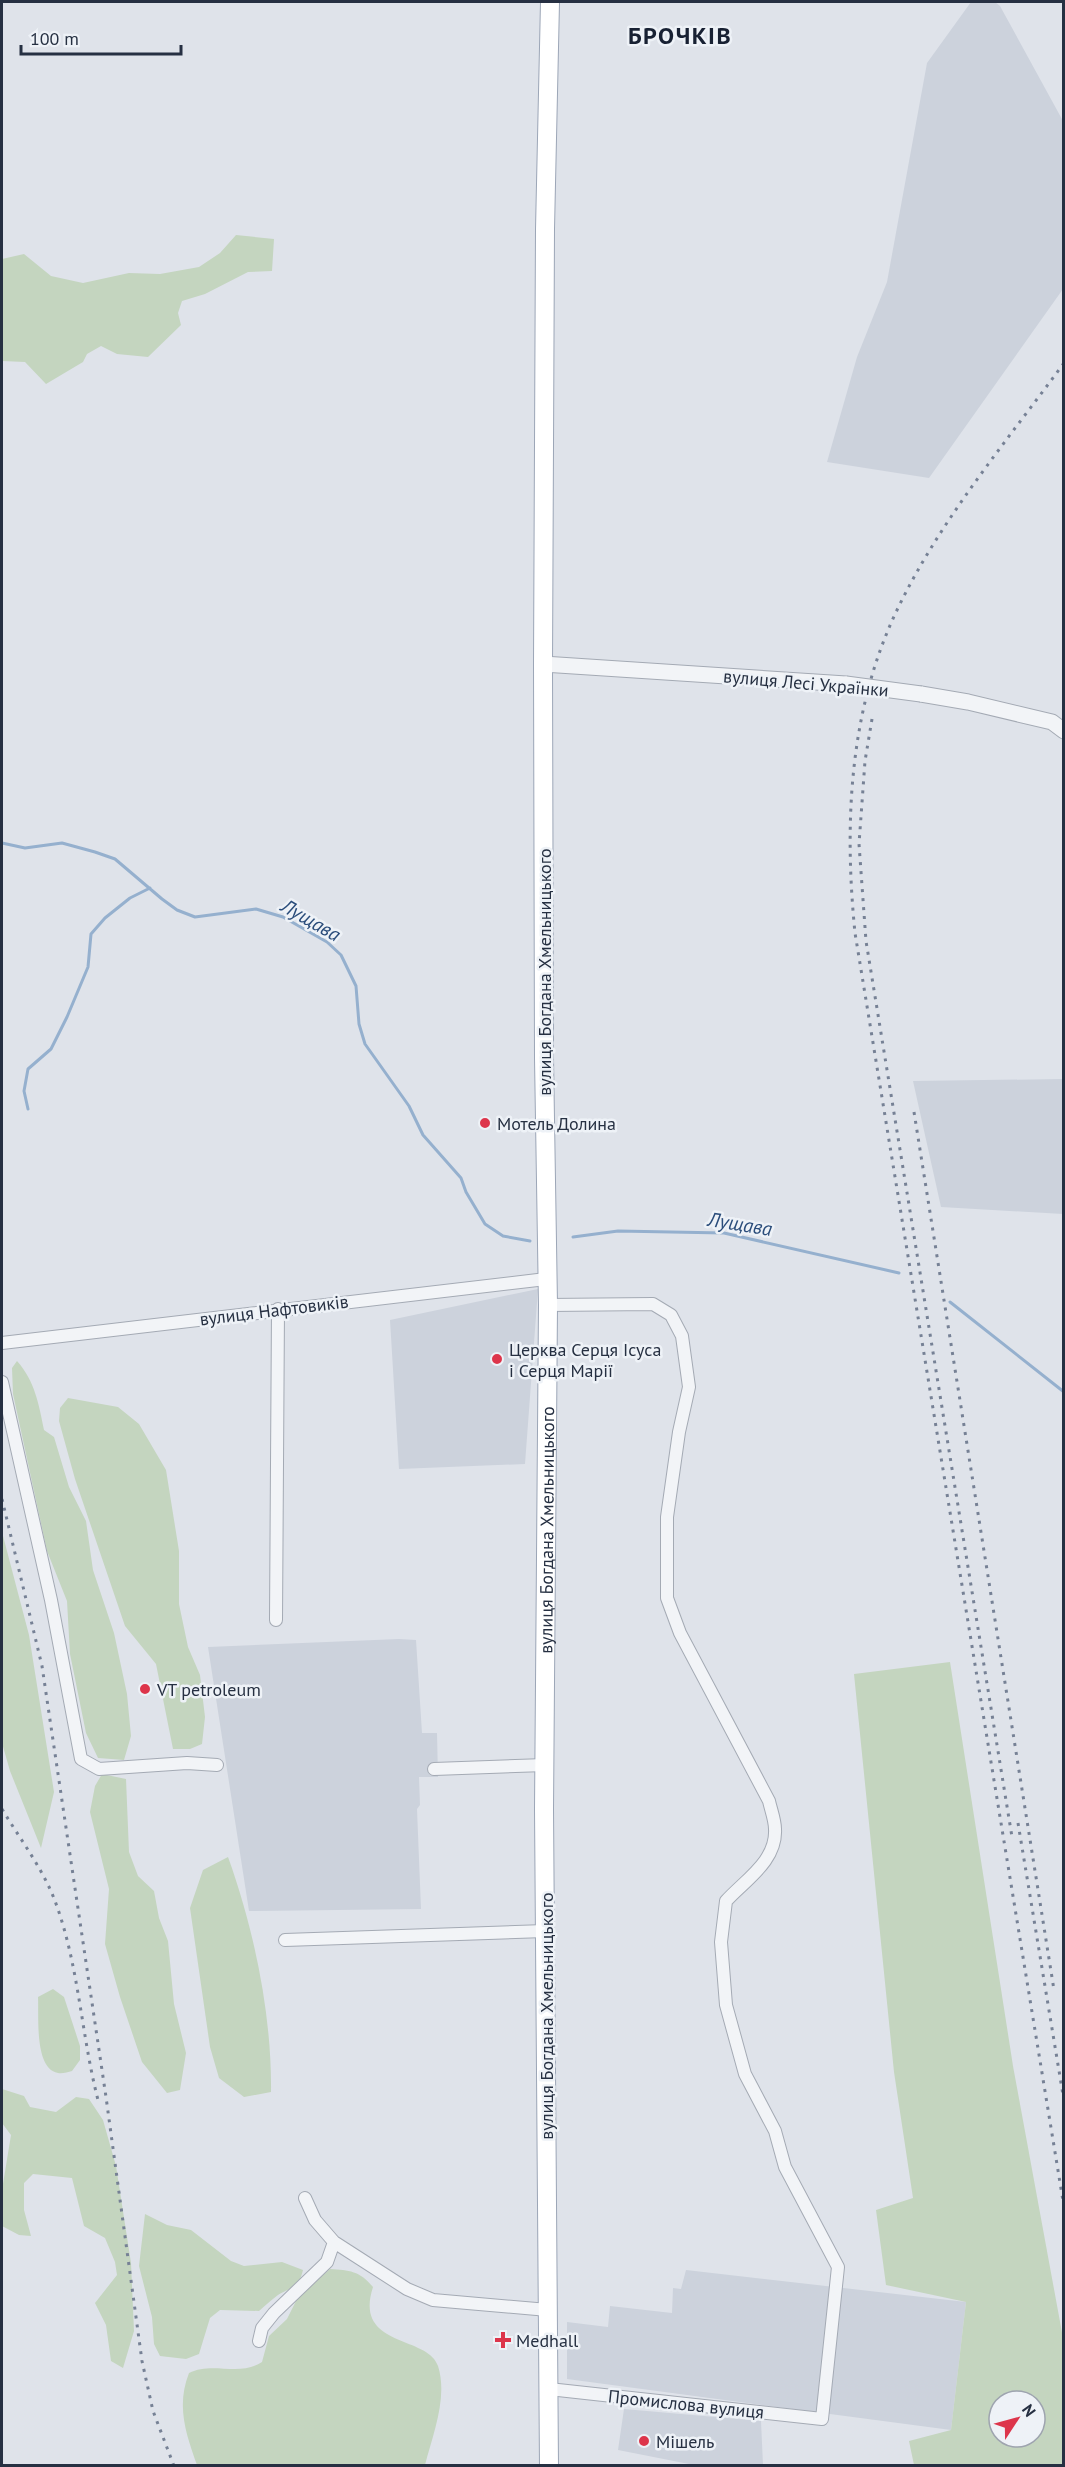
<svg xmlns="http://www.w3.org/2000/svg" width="1065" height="2467" viewBox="0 0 1065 2467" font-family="'PT Sans',sans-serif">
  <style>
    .built { fill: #ccd2dc }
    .green { fill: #c4d5bf; fill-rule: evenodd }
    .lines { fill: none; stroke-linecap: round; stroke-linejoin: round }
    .stream { stroke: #95b0ce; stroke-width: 3 }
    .minor-casing { stroke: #a4aab4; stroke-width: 14 }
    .tertiary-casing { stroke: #a4aab4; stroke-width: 17 }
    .primary-casing { stroke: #9ca6b7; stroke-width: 20 }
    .minor { stroke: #f2f4f7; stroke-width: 12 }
    .tertiary { stroke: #f2f4f7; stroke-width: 15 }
    .primary { stroke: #fff; stroke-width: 18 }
    .rail { stroke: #768195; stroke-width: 3; stroke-dasharray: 3 6; stroke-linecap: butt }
    .tertiary-bridge-casing { stroke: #a4aab4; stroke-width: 17; stroke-linecap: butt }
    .tertiary-bridge { stroke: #f2f4f7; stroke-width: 15 }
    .poi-dot { fill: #dd354b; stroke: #eef2f7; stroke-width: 2 }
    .labels { text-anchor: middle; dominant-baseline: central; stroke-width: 5; stroke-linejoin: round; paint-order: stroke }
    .street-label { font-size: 18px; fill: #263042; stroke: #eef2f7 }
    .poi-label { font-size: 18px; fill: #263042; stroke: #eef2f7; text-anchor: start }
    .water-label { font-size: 20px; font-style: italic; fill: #2b4d7b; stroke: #eef2f7 }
    .district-label { font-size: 24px; font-weight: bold; letter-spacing: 1.5px; fill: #182133; stroke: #eef2f7 }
  </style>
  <rect width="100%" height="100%" fill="#dfe3ea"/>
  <path class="built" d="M 971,2 L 995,2 L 1000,6 L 1063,121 L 1063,289 L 929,478 L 827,462 L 857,357 L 887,282 L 927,63 Z
    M 1063,1079 L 1063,1214 L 941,1207 L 913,1081 Z
    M 538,1289 L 525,1464 L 399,1469 L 390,1320 Z
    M 399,1639 L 416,1640 L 422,1733 L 437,1733 L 438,1777 L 419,1777 L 420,1805 L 417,1809 L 421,1909 L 249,1911 L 208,1647 Z
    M 686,2270 L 966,2302 L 951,2430 L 567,2379 L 567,2322 L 608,2327 L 610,2306 L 672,2313 L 673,2288 L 681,2289 Z
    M 624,2409 L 761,2421 L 763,2465 L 694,2465 L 618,2450 Z"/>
  <path class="green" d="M 236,235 L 274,239 L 272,271 L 248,272 L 205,294 L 182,301 L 178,313 L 181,325 L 148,357 L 117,354 L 101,346 L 87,354 L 83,362 L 46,384 L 25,362 L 2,361 L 2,259 L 24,254 L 51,276 L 83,283 L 129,273 L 160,274 L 199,267 L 220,253 Z
    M 17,1361 C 35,1381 39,1405 44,1430 L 54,1437 L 69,1487 L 86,1521 L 93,1570 L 114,1633 L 127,1694 L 131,1736 L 124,1760 L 98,1758 L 86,1733 L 70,1654 L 67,1601 L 47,1551 L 13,1394 L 12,1368 Z
    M 68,1398 L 118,1407 L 139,1424 L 166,1470 L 179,1551 L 179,1604 L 188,1647 L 200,1675 L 205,1717 L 202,1744 L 190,1749 L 173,1749 L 156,1664 L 125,1626 L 75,1479 L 59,1421 L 60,1408 Z
    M 2,1532 L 29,1635 L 54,1792 L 41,1848 L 10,1771 L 2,1743 Z
    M 950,1662 L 1013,2066 L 1063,2338 L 1063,2465 L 914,2465 L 909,2441 L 951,2430 L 966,2302 L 886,2285 L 876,2210 L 913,2198 L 894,2072 L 854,1674 ZM 999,2401 L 1035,2401 L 1035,2437 L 999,2437 Z
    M 102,1774 L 126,1779 L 129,1852 L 138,1876 L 154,1891 L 159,1918 L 168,1941 L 174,2004 L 186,2053 L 180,2090 L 167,2093 L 142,2062 L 120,1997 L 105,1944 L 109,1889 L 90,1812 L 95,1786 Z
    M 228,1857 C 254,1929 272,2015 271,2092 L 244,2097 L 219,2078 L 210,2047 L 190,1908 L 203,1870 Z
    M 53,1989 L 64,1997 L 80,2046 L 80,2060 L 72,2071 C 68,2072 62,2074 58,2073 C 34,2069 39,2016 38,1997 Z
    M 2,2089 L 24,2096 L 30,2107 L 56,2112 L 76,2097 L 89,2099 L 103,2120 L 116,2166 L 131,2263 L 134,2331 L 123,2368 L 111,2361 L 106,2325 L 95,2303 L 117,2275 L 115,2262 L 105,2238 L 84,2226 L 72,2178 L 33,2174 L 24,2183 L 24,2210 L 31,2236 L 19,2235 L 2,2226 L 2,2190 L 11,2135 L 2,2123 Z
    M 145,2214 L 167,2225 L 191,2230 L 231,2261 L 244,2266 L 282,2262 L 303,2270 C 298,2290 293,2286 278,2295 C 271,2300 265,2306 259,2311 L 220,2310 L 210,2318 L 199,2354 L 186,2359 L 160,2356 L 154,2344 L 152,2317 L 139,2266 Z
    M 330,2269 C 349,2270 360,2271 373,2287 C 353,2348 428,2335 438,2366 C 448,2397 433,2434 425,2465 L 197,2465 C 186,2434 176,2406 189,2373 C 212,2361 240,2377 262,2362 L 269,2336 L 287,2319 L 298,2297 Z"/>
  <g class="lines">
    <path class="stream" d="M 2,843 L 25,848 L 62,843 L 95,852 L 115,859 L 162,899 L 177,910 L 195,917 L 256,909 L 283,917 L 327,942 L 341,955 L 356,986 L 359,1024 L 365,1044 L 409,1106 L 423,1135 L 461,1178 L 466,1192 L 485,1224 L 503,1236 L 530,1241
      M 28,1109 L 24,1091 L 28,1069 L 51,1049 L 67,1017 L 88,967 L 91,934 L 105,918 L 130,898 L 150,888
      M 573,1237 L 618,1231 L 724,1233 L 899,1273
      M 950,1302 L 1064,1392"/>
    <g class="minor-casing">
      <path id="minor" d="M 548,1305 L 653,1304 L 671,1315 L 682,1336 L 689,1387 L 679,1432 L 667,1517 L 667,1598 L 680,1633 L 769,1801 C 771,1810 775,1820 775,1829 C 777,1861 745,1880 726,1901 L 721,1942 L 726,2005 L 745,2074 L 775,2131 L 785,2167 L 838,2267 L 822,2419 L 549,2389
        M 2,1343 L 546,1279
        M 2,1382 L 51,1600 L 81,1759 L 99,1769 L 187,1763 L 217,1765
        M 276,1620 L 278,1309
        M 434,1769 L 545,1765
        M 285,1940 L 545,1931
        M 305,2198 L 315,2220 L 334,2242 L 407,2289 L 433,2300 L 548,2310
        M 259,2341 L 262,2328 L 274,2313 L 327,2262 L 334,2242"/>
    </g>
    <g class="tertiary-casing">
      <path id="tertiary" d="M 543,664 L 846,684
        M 921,694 L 968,702 L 1052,722 L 1064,731"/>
    </g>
    <g class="primary-casing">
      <g id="primary">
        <path id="s1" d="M 549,2466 L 544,1809 L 548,1305 L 544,1058 L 543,664 L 545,229 L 550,2"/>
      </g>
    </g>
    <use href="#minor" class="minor"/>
    <use href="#tertiary" class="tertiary"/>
    <use href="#primary" class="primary"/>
    <path class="rail" d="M 1064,363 C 1006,442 941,519 898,608 C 849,709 844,823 855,933 L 1064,2207
      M 872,719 L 865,761 L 859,844 L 866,941 L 1012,1837
      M 914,1112 L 1054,1990
      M 2,1499 L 42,1666 L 106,2097 L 142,2361 L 153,2411 L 174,2466
      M 2,1809 C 20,1839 43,1869 55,1901 C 79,1965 81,2034 98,2100
      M 1018,1823 L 1064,2101"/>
    <g class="tertiary-bridge-casing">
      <path id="tertiary-bridge" d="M 846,684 L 921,694"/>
    </g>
    <use href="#tertiary-bridge" class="tertiary-bridge"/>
  </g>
  <g class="poi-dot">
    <circle cx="485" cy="1123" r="6"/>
    <circle cx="497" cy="1359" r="6"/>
    <circle cx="145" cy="1689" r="6"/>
    <path d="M500 2331h6v6h6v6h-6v6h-6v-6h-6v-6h6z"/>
    <circle cx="644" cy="2441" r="6"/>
  </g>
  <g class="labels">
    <g class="street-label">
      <text transform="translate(806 683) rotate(5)">вулиця Лесі Українки</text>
      <text transform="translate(544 972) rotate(-90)">вулиця Богдана Хмельницького</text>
      <text transform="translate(274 1310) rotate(-7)">вулиця Нафтовиків</text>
      <text stroke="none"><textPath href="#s1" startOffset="936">вулиця Богдана Хмельницького</textPath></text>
      <text transform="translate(546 2016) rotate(-90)">вулиця Богдана Хмельницького</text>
      <text transform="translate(686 2404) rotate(6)">Промислова вулиця</text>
    </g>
    <g class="poi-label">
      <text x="497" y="1123">Мотель Долина</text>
      <text x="509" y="1349">Церква Серця Ісуса<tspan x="509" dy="21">і Серця Марії</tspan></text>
      <text x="157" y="1689">VT petroleum</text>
      <text x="516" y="2340">Medhall</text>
      <text x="656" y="2441">Мішель</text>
    </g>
    <g class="water-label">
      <text transform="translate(311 920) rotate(30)">Лущава</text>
      <text transform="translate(740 1224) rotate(9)">Лущава</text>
    </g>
    <g class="district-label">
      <text x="680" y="35">БРОЧКІВ</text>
    </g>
  </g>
  <rect width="1065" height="2467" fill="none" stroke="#263042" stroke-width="6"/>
  <g transform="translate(1017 2419) rotate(54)"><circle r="28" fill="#eef2f7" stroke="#9ea4af" stroke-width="1.5"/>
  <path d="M0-4.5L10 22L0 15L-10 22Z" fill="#dd354b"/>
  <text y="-9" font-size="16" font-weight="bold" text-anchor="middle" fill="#263042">N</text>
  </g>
  <path d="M21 45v9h160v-9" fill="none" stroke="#263042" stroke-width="3"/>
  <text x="30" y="45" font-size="18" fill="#263042" stroke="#eef2f7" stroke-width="4.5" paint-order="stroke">100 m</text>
</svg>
